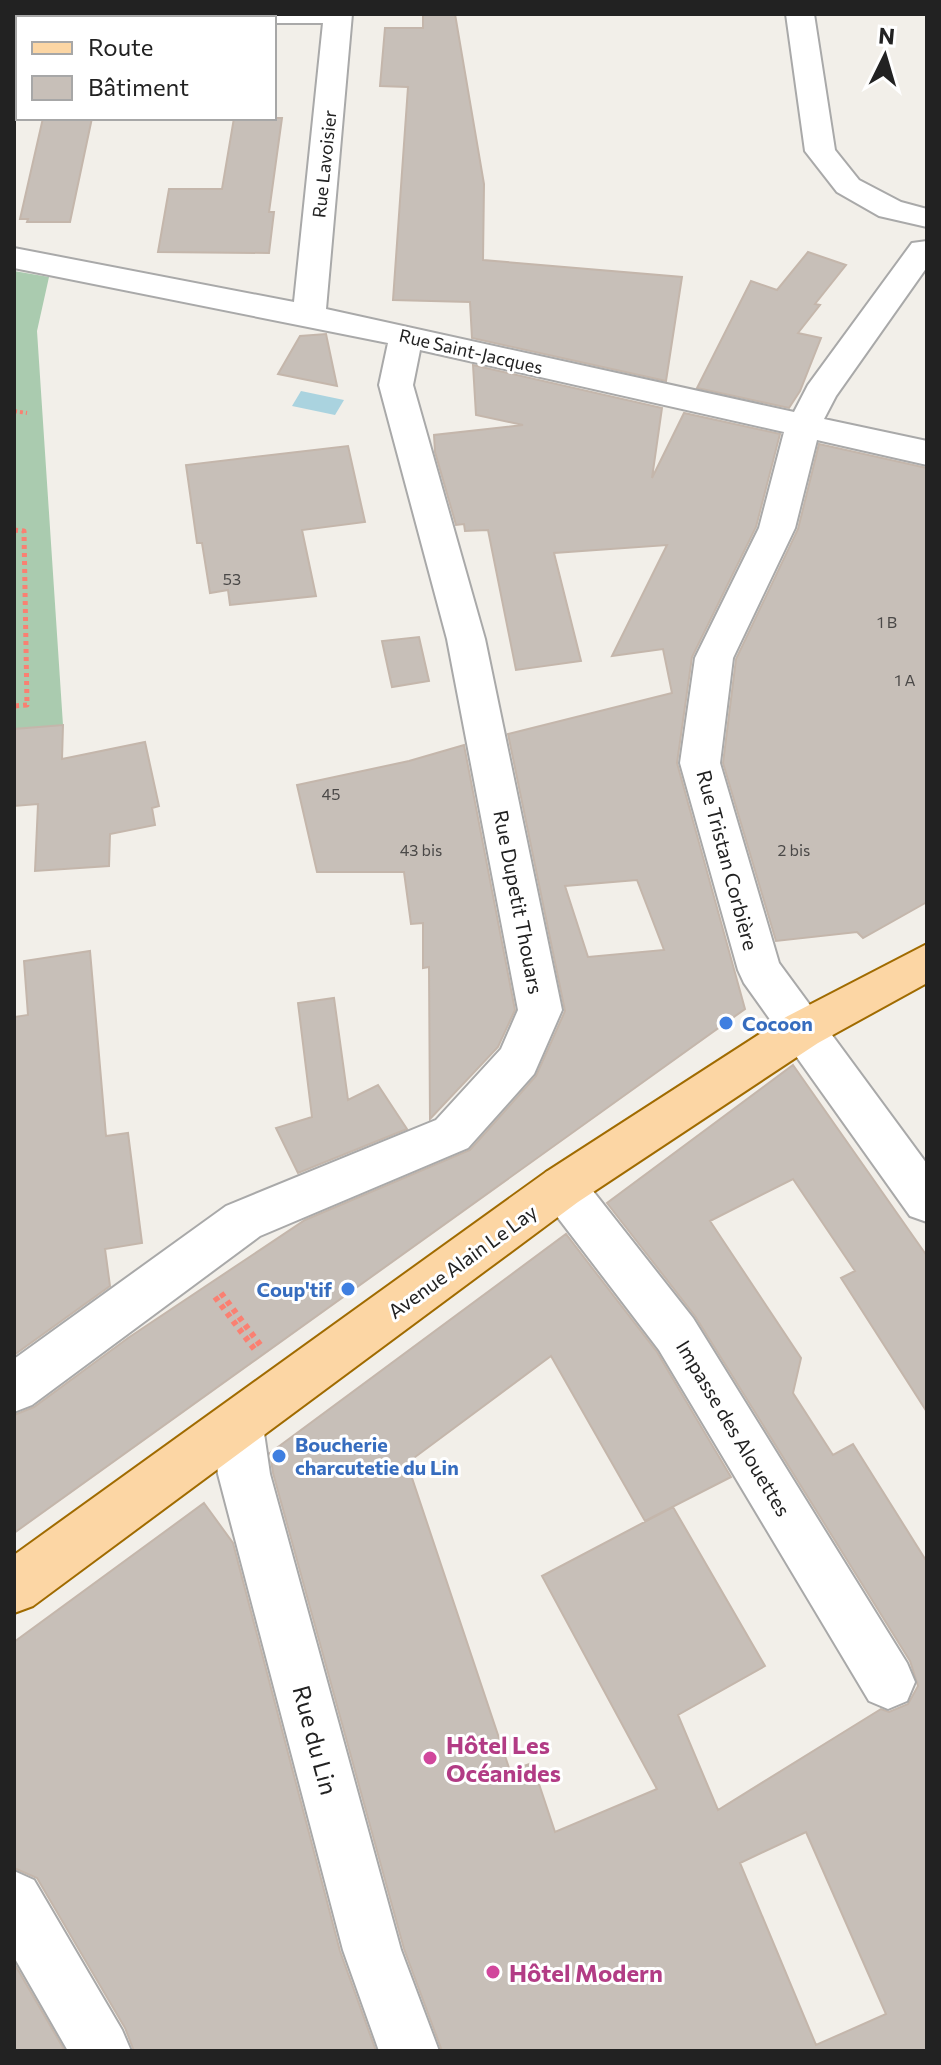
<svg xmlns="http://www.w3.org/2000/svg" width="941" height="2065" viewBox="0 0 941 2065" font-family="Commissioner,sans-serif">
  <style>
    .cemetery { fill: #aacbaf }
    .water { fill: #aad3df }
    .building { fill: #c7bfb8; stroke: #c4b6ab; stroke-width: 2; fill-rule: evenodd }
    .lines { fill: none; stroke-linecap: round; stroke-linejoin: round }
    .minor-casing { stroke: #a9a9a9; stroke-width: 4 }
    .major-casing { stroke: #a06b00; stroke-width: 4 }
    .path-far2 { stroke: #fa8072; stroke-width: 4; stroke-dasharray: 3 3; stroke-linecap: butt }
    .path-far1 { stroke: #fa8072; stroke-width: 5; stroke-dasharray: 4 4; stroke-linecap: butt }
    .path { stroke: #fa8072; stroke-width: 6; stroke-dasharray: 5 5; stroke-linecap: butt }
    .minor { fill: #fff; fill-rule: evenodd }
    .major { fill: #fcd6a4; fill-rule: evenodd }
    .shop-dot { fill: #3f7fe0; stroke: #fff; stroke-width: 3 }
    .hotel-dot { fill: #d1479c; stroke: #fff; stroke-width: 3 }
    .labels { text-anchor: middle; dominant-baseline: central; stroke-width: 6; stroke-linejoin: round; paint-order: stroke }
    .number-label { font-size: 16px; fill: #4b4948 }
    .far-street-label { font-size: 18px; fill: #222; stroke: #fff }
    .street-label { font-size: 20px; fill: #222; stroke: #fff }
    .shop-label { font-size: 20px; font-weight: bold; fill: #366cbe; stroke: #fff; text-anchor: start }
    .near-street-label { font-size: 24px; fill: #222; stroke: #fff }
    .near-hotel-label { font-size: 24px; font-weight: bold; fill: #b23c85; stroke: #fff; text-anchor: start }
  </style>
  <rect width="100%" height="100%" fill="#f2efe9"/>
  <path class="cemetery" d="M 14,271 L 49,277 L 37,331 L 63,725 L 14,729 Z"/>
  <path class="water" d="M 301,391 L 344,400 L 335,415 L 292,406 Z"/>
  <path class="building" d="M 423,14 L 455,14 L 484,184 L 483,260 L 682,277 L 666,381 L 472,338 L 470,302 L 393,300 L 408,87 L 380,86 L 385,28 L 423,28 Z
    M 43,118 L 92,118 L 70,222 L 27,222 L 28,219 L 20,219 Z
    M 234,118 L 282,118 L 269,212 L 274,212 L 269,253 L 158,252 L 169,189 L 222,189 Z
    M 808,252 L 846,265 L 815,304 L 820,305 L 798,333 L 821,338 L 800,391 L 789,408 L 697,388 L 751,281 L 777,290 Z
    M 326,334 L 337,386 L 278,374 L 300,336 Z
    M 473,365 L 662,408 L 652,478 L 684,413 L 780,434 L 756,527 L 692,657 L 677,763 L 745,1009 L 14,1533 L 14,1415 L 34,1407 L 128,1338 L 305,1220 L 470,1150 L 536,1076 L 565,1011 L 508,734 L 672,693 L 663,649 L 612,656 L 667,545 L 554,553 L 581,661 L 516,670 L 488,530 L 465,531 L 464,524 L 456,525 L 435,452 L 434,435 L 523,425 L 476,415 ZM 637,880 L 664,950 L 588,957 L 565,886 Z
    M 819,444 L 927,468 L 927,902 L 863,938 L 857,932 L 776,941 L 723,763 L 736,659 L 798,529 Z
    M 348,446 L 365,522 L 302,530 L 316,596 L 230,605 L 228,590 L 210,593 L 202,543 L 197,543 L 186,465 Z
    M 419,637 L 429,681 L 392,687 L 382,641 Z
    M 63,725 L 62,759 L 145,742 L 159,806 L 152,808 L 155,825 L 110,834 L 109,866 L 35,871 L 38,804 L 14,806 L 14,729 Z
    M 464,745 L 515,1010 L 498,1047 L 430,1119 L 429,967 L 423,968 L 423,923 L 411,924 L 404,872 L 317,872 L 297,785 L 409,761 Z
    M 90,951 L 106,1136 L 128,1133 L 142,1243 L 105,1249 L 110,1286 L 14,1355 L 14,1017 L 28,1015 L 24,961 Z
    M 334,998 L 348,1100 L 378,1085 L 407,1129 L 298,1173 L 276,1128 L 312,1117 L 298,1003 Z
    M 793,1065 L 927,1256 L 927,1412 L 841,1278 L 855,1271 L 793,1179 L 710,1221 L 801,1358 L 793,1393 L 833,1455 L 853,1444 L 927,1562 L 927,2051 L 442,2051 L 404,1949 L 273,1473 L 270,1453 L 566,1234 L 657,1352 L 731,1477 L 645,1521 L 551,1356 L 407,1463 L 510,1771 L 532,1763 L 555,1832 L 657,1789 L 542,1576 L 673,1507 L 765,1666 L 678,1715 L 718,1810 L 881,1709 L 889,1712 L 908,1704 L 918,1686 L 910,1661 L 695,1316 L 607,1203 ZM 806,1832 L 886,2014 L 816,2045 L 740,1863 Z
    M 204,1503 L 233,1543 L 340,1951 L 376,2051 L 134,2051 L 125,2028 L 37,1878 L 14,1868 L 14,1642 Z
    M 14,1963 L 65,2051 L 14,2051 Z"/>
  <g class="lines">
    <g class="minor-casing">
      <path id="minor" d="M 14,14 L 352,14 L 326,309 L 794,412 L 808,385 L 912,243 L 927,241 L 927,267 L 836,396 L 824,419 L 927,441 L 927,465 L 817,440 L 795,528 L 733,658 L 720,763 L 779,963 L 927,1164 L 927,1222 L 910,1216 L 744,983 L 738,970 L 680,763 L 695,658 L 759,528 L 784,432 L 420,350 L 413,385 L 485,639 L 562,1010 L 534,1074 L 468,1148 L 260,1236 L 32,1405 L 14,1412 L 14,1359 L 226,1206 L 436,1120 L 501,1049 L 518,1010 L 447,639 L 379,385 L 388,343 L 14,268 L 14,248 L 294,302 L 323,23 L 274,23 L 274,18 L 18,18 L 18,23 L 14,23 Z
        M 786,14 L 814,14 L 835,150 L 859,180 L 901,202 L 927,209 L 927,227 L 879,216 L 837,192 L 805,151 Z
        M 562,1166 L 578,1172 L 693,1318 L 907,1663 L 915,1682 L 907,1701 L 888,1709 L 869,1701 L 659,1350 L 546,1202 L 539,1187 L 546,1172 Z
        M 238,1402 L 256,1409 L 263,1426 L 270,1474 L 401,1950 L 439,2051 L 379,2051 L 343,1950 L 218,1474 L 213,1426 L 220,1409 Z
        M 14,1871 L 34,1880 L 122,2030 L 131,2051 L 68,2051 L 14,1957 Z"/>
    </g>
    <g class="major-casing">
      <path id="major" d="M 927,944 L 927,983 L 818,1043 L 578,1202 L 33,1606 L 14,1613 L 14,1555 L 546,1172 L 786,1017 Z"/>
    </g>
    <path class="path-far2" d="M 14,411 L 27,413"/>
    <path class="path-far1" d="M 14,530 L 24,531 L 27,705 L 14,706"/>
    <path class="path" d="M 221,1293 L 261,1346
      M 215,1297 L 255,1350"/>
    <use href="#minor" class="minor"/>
    <use href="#major" class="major"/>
  </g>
  <g class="shop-dot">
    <circle cx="726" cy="1023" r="8"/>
    <circle cx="348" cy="1289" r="8"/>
    <circle cx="279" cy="1456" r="8"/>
  </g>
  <g class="hotel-dot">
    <circle cx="430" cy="1758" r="8"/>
    <circle cx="493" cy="1972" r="8"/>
  </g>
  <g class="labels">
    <g class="number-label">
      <text x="232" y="578">53</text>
      <text x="887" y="621">1 B</text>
      <text x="905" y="679">1 A</text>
      <text x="331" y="793">45</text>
      <text x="421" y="849">43 bis</text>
      <text x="794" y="849">2 bis</text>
    </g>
    <g class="far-street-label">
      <text transform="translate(324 164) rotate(-84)">Rue Lavoisier</text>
      <text transform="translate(471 351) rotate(13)">Rue Saint-Jacques</text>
    </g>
    <g class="street-label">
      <text transform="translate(728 860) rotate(75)">Rue Tristan Corbière</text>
      <text transform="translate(519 902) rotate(79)">Rue Dupetit Thouars</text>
      <text transform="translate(462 1261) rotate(-36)">Avenue Alain Le Lay</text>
      <text transform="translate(734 1428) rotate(59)">Impasse des Alouettes</text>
    </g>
    <g class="shop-label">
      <text x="742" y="1023">Cocoon</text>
      <text x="332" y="1289" text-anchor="end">Coup'tif</text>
      <text x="295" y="1444">Boucherie<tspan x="295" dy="23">charcutetie du Lin</tspan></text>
    </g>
    <g class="near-street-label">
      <text transform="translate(316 1740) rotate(75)">Rue du Lin</text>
    </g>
    <g class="near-hotel-label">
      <text x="446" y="1744">Hôtel Les<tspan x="446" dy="28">Océanides</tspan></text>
      <text x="509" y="1972">Hôtel Modern</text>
    </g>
  </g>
  <rect width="941" height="2065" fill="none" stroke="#222222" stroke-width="32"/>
  <rect x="16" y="16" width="260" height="104" fill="#ffffff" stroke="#a7a7a7" stroke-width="2"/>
  <rect x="32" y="42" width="40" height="12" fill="#fcd6a4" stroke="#a7a7a7" stroke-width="2"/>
  <text x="88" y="56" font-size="24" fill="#222222">Route</text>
  <rect x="32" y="76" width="40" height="24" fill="#c7bfb8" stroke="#a7a7a7" stroke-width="2"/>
  <text x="88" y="96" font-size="24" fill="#222222">Bâtiment</text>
  <g transform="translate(885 56) rotate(5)" stroke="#ffffff" stroke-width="6" paint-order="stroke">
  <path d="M0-6L14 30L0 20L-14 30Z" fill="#222222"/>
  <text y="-12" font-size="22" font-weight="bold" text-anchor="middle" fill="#222222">N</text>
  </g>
</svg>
